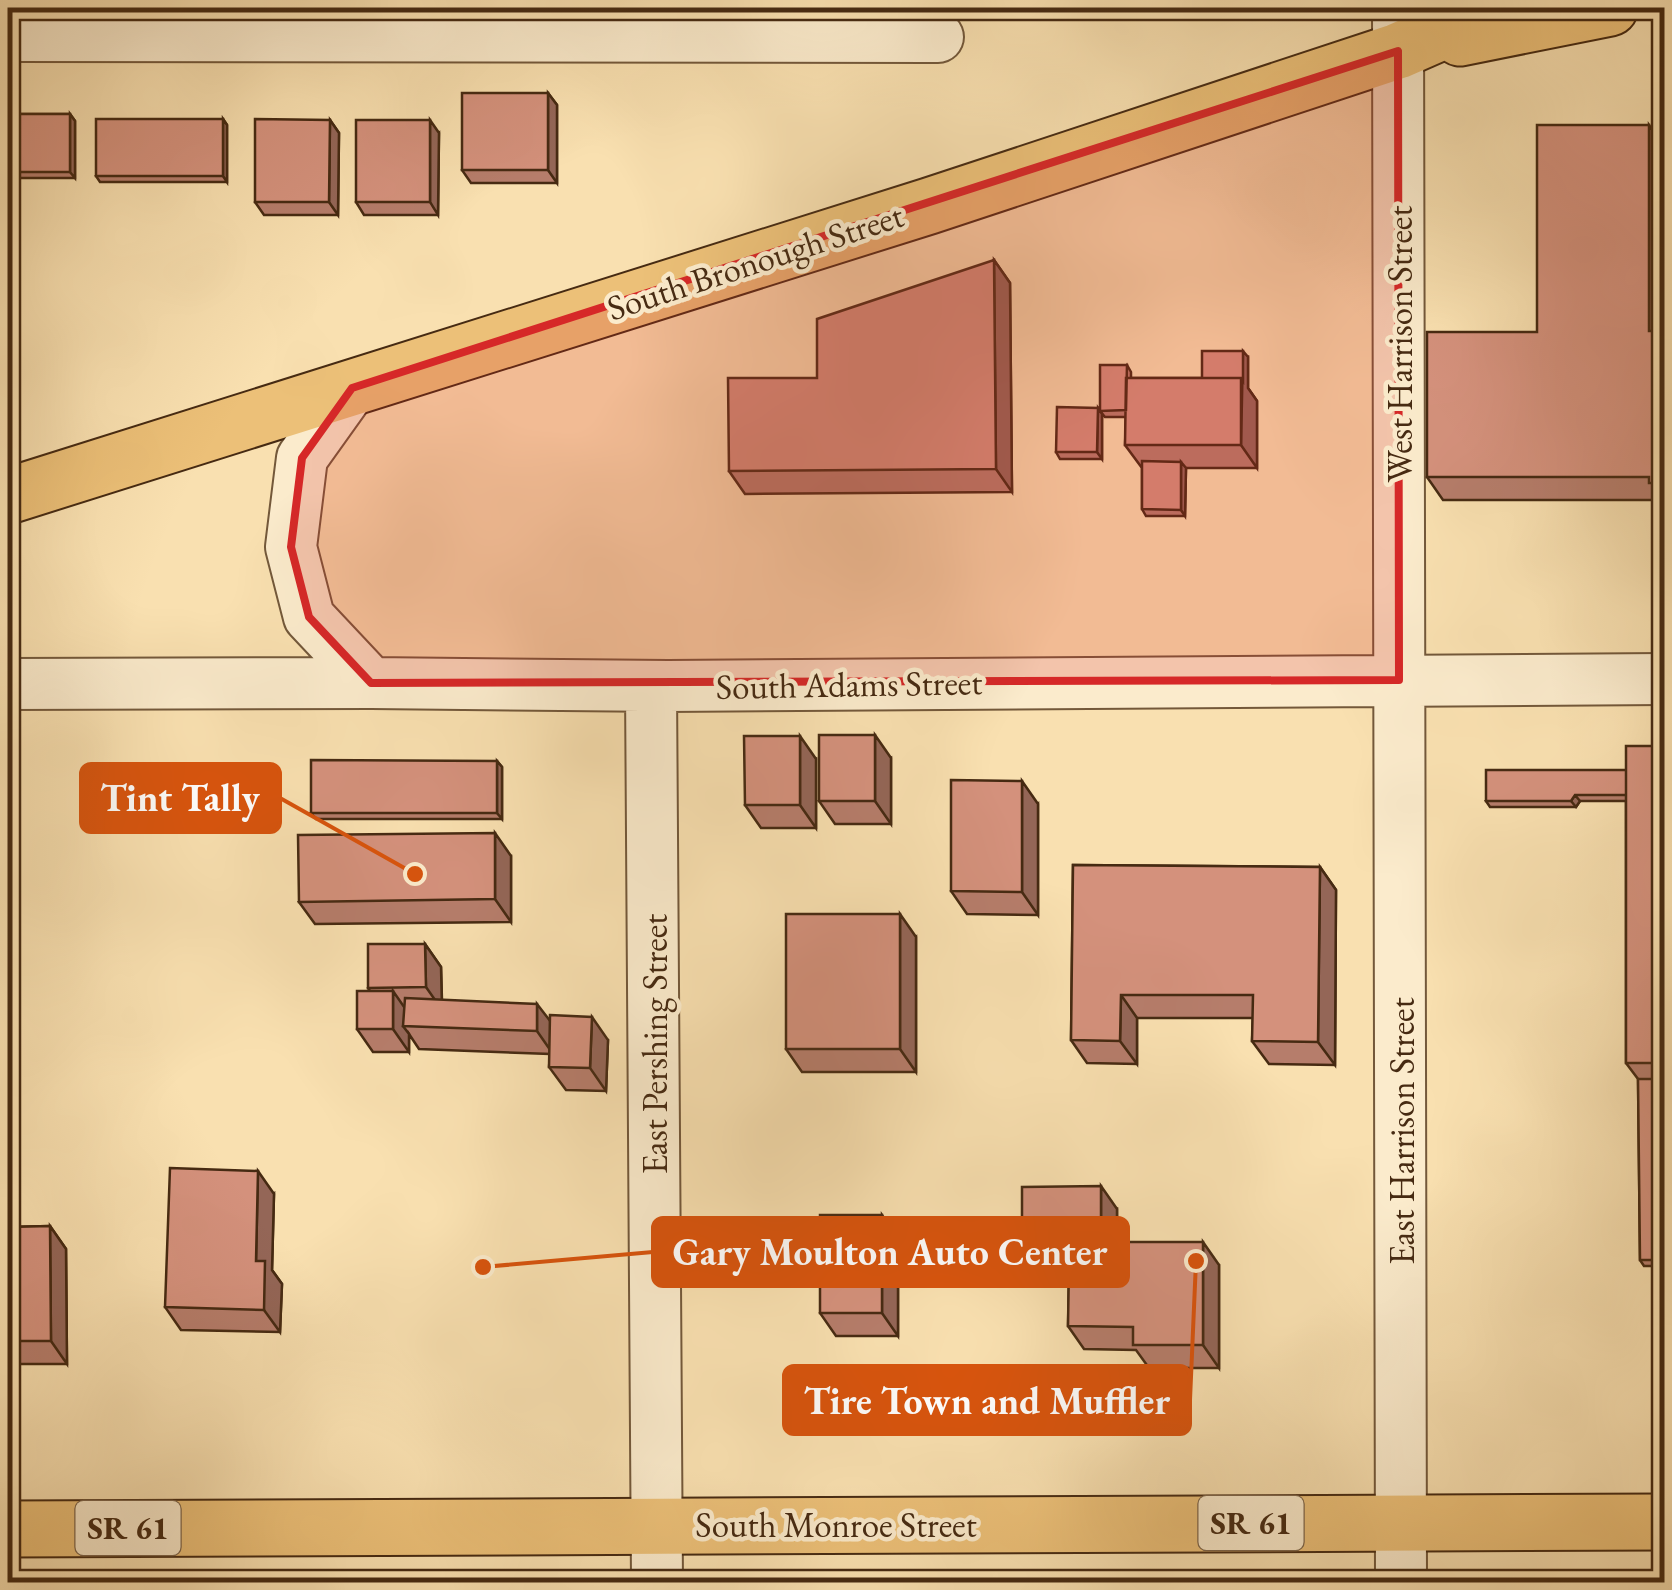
<svg xmlns="http://www.w3.org/2000/svg" width="1672" height="1590" viewBox="0 0 1672 1590" font-family="'EB Garamond',serif">
  <style>
    .lines { fill: none; stroke-linecap: round; stroke-linejoin: round }
    .minor-casing { stroke: #73583a; stroke-width: 54 }
    .major-casing { stroke: #462a12; stroke-width: 59 }
    .minor { stroke: #fbebcc; stroke-width: 50 }
    .major { stroke: #ecc078; stroke-width: 55 }
    .wall { fill: #b67d6b; stroke: #462a12; stroke-width: 2.5 }
    .shaded-wall { fill: #946657; stroke: #462a12; stroke-width: 2.5 }
    .building { fill: #d4917c; stroke: #462a12; stroke-width: 2.5 }
    .marked { fill: #d62828; fill-opacity: 0.2; stroke: #d62828; stroke-width: 8; stroke-linejoin: round }
    .labels { text-anchor: middle; dominant-baseline: central; stroke-width: 9; stroke-linejoin: round; paint-order: stroke }
    .shield { fill: #fbebcc; stroke: #7c644a; stroke-width: 2.5 }
    .shield-label { font-size: 32px; font-weight: bold; fill: #462a12 }
    .street-label { font-size: 35px; fill: #462a12; stroke: #fbebcc }
    .leader { fill: none; stroke: #d8540d; stroke-width: 4 }
    .callout-dot { fill: #d8540d; stroke: #fbebcc; stroke-width: 4 }
    .callout { fill: #d8540d; stroke: #d8540d; stroke-width: 4 }
    .callout-label { font-size: 38px; text-anchor: middle; font-weight: bold; fill: #fff }
  </style>
  <rect width="100%" height="100%" fill="#f9e0b0"/>
  <filter id="stains"><feTurbulence type="fractalNoise" baseFrequency=".002" numOctaves="4"/><feColorMatrix values="0 0 0 0 .2 0 0 0 0 .09 0 0 0 0 .02 0 0 0 .5 -.17"/></filter>
  <radialGradient id="worn" r=".72"><stop offset=".6" stop-color="#630" stop-opacity="0"/><stop offset="1" stop-color="#630" stop-opacity=".3"/></radialGradient>
  <g class="lines">
    <g class="minor-casing">
      <path id="minor" d="M 1398,8 L 1401,1582
        M 8,36 L 938,37
        M 352,388 L 302,458 L 291,547 L 309,617 L 371,683
        M 8,684 L 371,683 L 668,686 L 1664,679
        M 651,686 L 657,1582"/>
    </g>
    <g class="major-casing">
      <path id="major" d="M 1460,38 L 1610,8
        M 8,496 L 929,206 L 1398,51 L 1496,8
        M 8,1529 L 1664,1522"/>
    </g>
    <use href="#minor" class="minor"/>
    <use href="#major" class="major"/>
  </g>
  <path class="wall" d="M 548,93 L 557,105 L 557,183 L 471,183 L 462,170 Z
    M 8,114 L 70,114 L 75,121 L 75,178 L 8,178 Z
    M 223,119 L 227,125 L 227,182 L 100,182 L 96,176 Z
    M 330,120 L 339,133 L 338,215 L 264,215 L 255,202 Z
    M 439,133 L 438,215 L 364,215 L 356,202 Z
    M 1664,147 L 1664,506 L 1660,500 L 1443,500 L 1427,477 L 1537,332 Z
    M 994,260 L 1010,283 L 1012,492 L 745,494 L 729,471 L 817,378 Z
    M 1248,357 L 1248,388 L 1257,401 L 1257,468 L 1186,468 L 1185,516 L 1146,516 L 1142,509 L 1142,468 L 1125,445 L 1126,417 L 1105,417 L 1100,411 L 1127,365 L 1131,372 L 1131,378 L 1202,378 Z
    M 1098,408 L 1102,414 L 1102,459 L 1060,459 L 1056,452 Z
    M 1664,746 L 1664,1266 L 1644,1266 L 1640,1260 L 1638,1079 L 1626,1063 L 1626,801 L 1580,801 L 1576,807 L 1490,807 L 1486,801 L 1626,770 Z
    M 891,758 L 891,824 L 835,824 L 819,801 Z
    M 816,759 L 816,828 L 761,828 L 745,805 Z
    M 497,761 L 502,767 L 502,819 L 316,819 L 311,813 Z
    M 1038,804 L 1038,915 L 967,914 L 951,891 Z
    M 511,856 L 511,922 L 315,924 L 299,902 Z
    M 1073,865 L 1320,867 L 1336,890 L 1335,1065 L 1269,1064 L 1252,1041 L 1253,1018 L 1137,1018 L 1137,1064 L 1087,1063 L 1071,1040 Z
    M 916,937 L 916,1072 L 802,1072 L 786,1049 Z
    M 425,944 L 441,967 L 442,1000 L 550,1022 L 608,1040 L 606,1091 L 566,1090 L 549,1067 L 550,1054 L 419,1049 L 409,1034 L 409,1052 L 373,1052 L 357,1029 L 370,991 L 368,988 Z
    M 274,1194 L 272,1270 L 282,1284 L 280,1332 L 181,1330 L 165,1307 Z
    M 1117,1209 L 1117,1242 L 1219,1265 L 1219,1368 L 1149,1368 L 1136,1350 L 1084,1349 L 1068,1326 L 1069,1274 L 1038,1274 L 1022,1251 Z
    M 50,1226 L 66,1249 L 67,1364 L 8,1364 L 8,1227 Z
    M 898,1238 L 898,1336 L 836,1336 L 820,1313 Z"/>
  <path class="shaded-wall" d="M 548,93 L 557,105 L 557,183 L 548,170 Z
    M 70,114 L 75,121 L 75,178 L 70,172 Z
    M 223,119 L 227,125 L 227,182 L 223,176 Z
    M 330,120 L 339,133 L 338,215 L 329,202 Z
    M 430,120 L 439,133 L 438,215 L 430,202 Z
    M 1649,125 L 1664,147 L 1664,352 L 1649,331 Z
    M 994,260 L 1010,283 L 1012,492 L 996,469 Z
    M 1243,351 L 1248,357 L 1248,388 L 1257,401 L 1257,468 L 1241,445 Z
    M 1098,408 L 1102,414 L 1102,459 L 1097,452 Z
    M 1181,462 L 1186,468 L 1185,516 L 1181,510 Z
    M 875,735 L 891,758 L 891,824 L 875,801 Z
    M 800,736 L 816,759 L 816,828 L 800,805 Z
    M 497,761 L 502,767 L 502,819 L 497,813 Z
    M 1022,781 L 1038,804 L 1038,915 L 1022,892 Z
    M 1575,795 L 1580,801 L 1576,807 L 1571,801 Z
    M 495,833 L 511,856 L 511,922 L 495,899 Z
    M 1320,867 L 1336,890 L 1335,1065 L 1318,1042 Z
    M 900,914 L 916,937 L 916,1072 L 900,1049 Z
    M 425,944 L 441,967 L 442,1010 L 426,987 Z
    M 393,991 L 409,1014 L 403,1026 L 409,1034 L 409,1052 L 393,1029 Z
    M 1121,995 L 1137,1018 L 1137,1064 L 1120,1041 Z
    M 537,1004 L 554,1026 L 553,1054 L 537,1031 Z
    M 592,1017 L 608,1040 L 606,1091 L 590,1068 Z
    M 258,1171 L 274,1194 L 272,1270 L 282,1284 L 280,1332 L 264,1310 L 256,1261 Z
    M 1101,1186 L 1117,1209 L 1117,1265 L 1101,1242 Z
    M 882,1215 L 898,1238 L 898,1336 L 882,1313 Z
    M 50,1226 L 66,1249 L 67,1364 L 51,1341 Z
    M 1203,1242 L 1219,1265 L 1219,1368 L 1203,1345 Z"/>
  <path class="building" d="M 462,93 L 548,93 L 548,170 L 462,170 Z
    M 8,114 L 70,114 L 70,172 L 8,172 Z
    M 96,119 L 223,119 L 223,176 L 96,176 Z
    M 255,119 L 330,120 L 329,202 L 255,202 Z
    M 356,120 L 430,120 L 430,202 L 356,202 Z
    M 1537,125 L 1649,125 L 1649,331 L 1664,331 L 1664,483 L 1649,483 L 1649,477 L 1427,477 L 1427,332 L 1537,332 Z
    M 994,260 L 996,469 L 729,471 L 728,378 L 817,378 L 817,319 Z
    M 1202,351 L 1243,351 L 1243,381 L 1241,378 L 1202,378 Z
    M 1100,365 L 1127,365 L 1126,410 L 1100,411 Z
    M 1126,378 L 1241,378 L 1241,445 L 1125,445 Z
    M 1057,407 L 1098,408 L 1097,452 L 1056,452 Z
    M 1142,461 L 1181,462 L 1181,510 L 1142,509 Z
    M 819,735 L 875,735 L 875,801 L 819,801 Z
    M 744,736 L 800,736 L 800,805 L 745,805 Z
    M 1626,746 L 1664,746 L 1664,1063 L 1626,1063 Z
    M 311,760 L 497,761 L 497,813 L 311,813 Z
    M 1486,770 L 1626,770 L 1626,795 L 1575,795 L 1571,801 L 1486,801 Z
    M 951,780 L 1022,781 L 1022,892 L 951,891 Z
    M 495,833 L 495,899 L 299,902 L 298,835 Z
    M 1073,865 L 1320,867 L 1318,1042 L 1252,1041 L 1253,995 L 1121,995 L 1120,1041 L 1071,1040 Z
    M 786,914 L 900,914 L 900,1049 L 786,1049 Z
    M 368,944 L 425,944 L 426,987 L 368,988 Z
    M 357,991 L 393,991 L 393,1029 L 357,1029 Z
    M 405,998 L 537,1004 L 537,1031 L 403,1026 Z
    M 550,1015 L 592,1017 L 590,1068 L 549,1067 Z
    M 1638,1079 L 1664,1079 L 1664,1260 L 1640,1260 Z
    M 170,1168 L 258,1171 L 256,1261 L 265,1261 L 264,1310 L 165,1307 Z
    M 1101,1186 L 1101,1242 L 1203,1242 L 1203,1345 L 1133,1345 L 1133,1327 L 1068,1326 L 1069,1263 L 1101,1264 L 1101,1251 L 1022,1251 L 1022,1187 Z
    M 820,1215 L 882,1215 L 882,1313 L 820,1313 Z
    M 50,1226 L 51,1341 L 8,1341 L 8,1227 Z"/>
  <path class="marked" d="M 1398,51 L 1399,680 L 371,683 L 309,617 L 291,547 L 302,458 L 352,388 Z"/>
  <g class="labels">
    <g class="shield">
      <rect x="1198.5" y="1496" width="105" height="54" rx="8"/>
      <rect x="75.5" y="1501" width="105" height="54" rx="8"/>
    </g>
    <g class="shield-label">
      <text x="1251" y="1523">SR 61</text>
      <text x="128" y="1528">SR 61</text>
    </g>
    <g class="street-label">
      <text transform="translate(755 261) rotate(-18)">South Bronough Street</text>
      <text transform="translate(1399 344) rotate(-90)">West Harrison Street</text>
      <text transform="translate(849 684) rotate(-1)">South Adams Street</text>
      <text transform="translate(654 1044) rotate(-90)">East Pershing Street</text>
      <text transform="translate(1401 1131) rotate(-90)">East Harrison Street</text>
      <text x="836" y="1524">South Monroe Street</text>
    </g>
  </g>
  <path class="leader" d="M415 874L280 798M483 1267L653 1252M1196 1261L1190 1400"/>
  <g class="callout-dot">
    <circle cx="415" cy="874" r="10"/>
    <circle cx="483" cy="1267" r="10"/>
    <circle cx="1196" cy="1261" r="10"/>
  </g>
  <g class="callout">
    <rect x="81" y="764" width="199" height="68" rx="10"/>
    <rect x="653" y="1218" width="475" height="68" rx="10"/>
    <rect x="784" y="1366" width="406" height="68" rx="10"/>
  </g>
  <g class="callout-label">
    <text x="180" y="811">Tint Tally</text>
    <text x="890" y="1265">Gary Moulton Auto Center</text>
    <text x="987" y="1414">Tire Town and Muffler</text>
  </g>
  <rect width="1672" height="1590" fill="none" stroke="#f9e0b0" stroke-width="40"/>
  <rect x="10" y="10" width="1652" height="1570" fill="none" stroke="#462a12" stroke-width="5"/>
  <rect x="20" y="20" width="1632" height="1550" fill="none" stroke="#462a12" stroke-width="2.5"/>
  <rect width="100%" height="100%" filter="url(#stains)"/>
  <rect width="100%" height="100%" fill="url(#worn)"/>
</svg>
